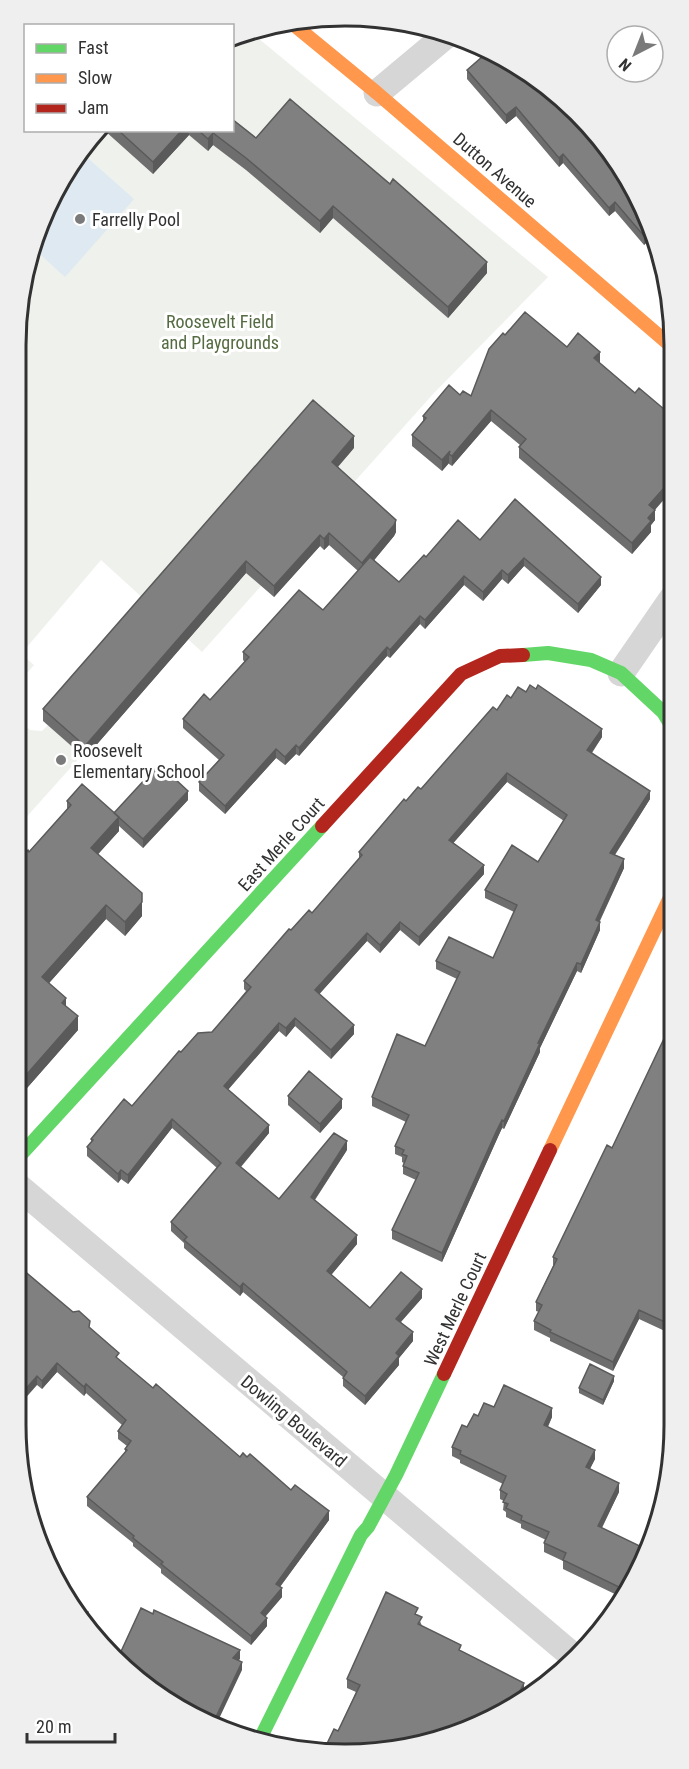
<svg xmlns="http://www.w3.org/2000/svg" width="689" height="1769" viewBox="0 0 689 1769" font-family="'Roboto Condensed',sans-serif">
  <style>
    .green { fill: #eff2ec }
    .water { fill: #dee9f1 }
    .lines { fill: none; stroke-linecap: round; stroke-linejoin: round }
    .street { stroke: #d6d6d6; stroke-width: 27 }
    .fast { stroke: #63d668; stroke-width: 14 }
    .slow { stroke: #ff974d; stroke-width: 14 }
    .jam { stroke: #b3261e; stroke-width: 14 }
    .wall { fill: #6e6e6e }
    .shaded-wall { fill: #5a5a5a }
    .building { fill: #808080; stroke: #5a5a5a; stroke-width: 1.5 }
    .poi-dot { fill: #7a7a7a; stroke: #fff; stroke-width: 2 }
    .labels { text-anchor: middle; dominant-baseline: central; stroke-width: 6; stroke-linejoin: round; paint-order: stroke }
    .street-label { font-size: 18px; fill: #323232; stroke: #fff }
    .poi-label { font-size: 18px; fill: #323232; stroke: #fff; text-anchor: start }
    .park-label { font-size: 18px; fill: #556b41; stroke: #fff }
    .rim { fill: none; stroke: #323232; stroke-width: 3 }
  </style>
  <rect width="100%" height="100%" fill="#fff"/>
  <path class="green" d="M 253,34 L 548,277 L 434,393 L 202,652 L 101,560 L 21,654 L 34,665 L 15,687 L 15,345 L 32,239 L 95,131 L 232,130 L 233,40 Z
    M 15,718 L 30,730 L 42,731 L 48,725 L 82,755 L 22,822 L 15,816 Z"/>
  <path class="water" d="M 82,153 L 134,199 L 65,277 L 31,246 L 32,239 Z"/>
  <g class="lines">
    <path class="street" d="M 377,93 L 450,32
      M 621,673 L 672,599
      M 15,1184 L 573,1656"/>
    <path class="fast" d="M 523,655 L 548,653 L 591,660 L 621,673 L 663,712 L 672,727
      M 15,1161 L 322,826
      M 261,1737 L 361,1535 L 368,1527 L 396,1475 L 444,1374"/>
    <path class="slow" d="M 293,24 L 377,93 L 671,346
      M 550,1150 L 673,891"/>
    <path class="jam" d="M 322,826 L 461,674 L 500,656 L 523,655
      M 444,1374 L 550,1150"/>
  </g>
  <path class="wall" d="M 467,70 L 640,199 L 654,245 L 649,240 L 644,245 L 615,211 L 609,216 L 563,163 L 559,167 L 516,116 L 506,124 L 467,79 Z
    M 104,130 L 232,130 L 256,138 L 487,273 L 448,318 L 333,218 L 320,233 L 246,170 L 213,145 L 208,151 L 189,135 L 153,174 Z
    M 505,335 L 567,347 L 600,363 L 635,393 L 671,415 L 672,490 L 655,510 L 655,520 L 651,525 L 651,532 L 632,554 L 519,458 L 519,447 L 520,445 L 491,421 L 452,466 L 449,464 L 449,463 L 442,471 L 412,446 L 412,435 L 423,422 L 423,416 L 460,395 L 471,396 Z
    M 354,448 L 338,467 L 396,532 L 394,536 L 374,560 L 399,582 L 426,557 L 480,540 L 601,585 L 578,613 L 524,566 L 508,584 L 502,579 L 483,601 L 464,585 L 425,629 L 420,624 L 390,658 L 387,656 L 299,756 L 296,754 L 285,765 L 276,758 L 225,814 L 199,791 L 199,782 L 219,760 L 183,728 L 183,719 L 210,700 L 245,662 L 243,660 L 243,652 L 323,610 L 358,571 L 329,545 L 324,550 L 320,546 L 274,597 L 246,573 L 85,758 L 43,721 L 43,709 Z
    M 511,698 L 602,737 L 592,753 L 650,799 L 615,855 L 624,868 L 600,921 L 600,930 L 581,973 L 577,971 L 540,1048 L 540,1052 L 504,1129 L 502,1128 L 496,1141 L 442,1262 L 392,1239 L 392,1230 L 416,1180 L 403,1174 L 403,1166 L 404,1163 L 402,1162 L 402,1157 L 395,1154 L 395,1146 L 406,1122 L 372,1106 L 372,1097 L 425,1046 L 457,979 L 436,969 L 436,961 L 493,958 L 514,912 L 485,898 L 485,890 L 538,862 L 564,821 L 507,782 L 453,843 L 484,874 L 419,946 L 400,930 L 380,953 L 367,941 L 319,994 L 354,1034 L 331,1059 L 295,1026 L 286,1037 L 279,1031 L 228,1090 L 269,1133 L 241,1167 L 279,1199 L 347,1150 L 315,1200 L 357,1244 L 331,1275 L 370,1308 L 422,1298 L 401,1322 L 413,1341 L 399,1358 L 399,1365 L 365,1405 L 343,1386 L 343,1377 L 243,1292 L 240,1296 L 184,1248 L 184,1243 L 171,1231 L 171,1222 L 217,1168 L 172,1128 L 128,1184 L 121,1179 L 118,1183 L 87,1156 L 87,1147 L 91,1142 L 91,1139 L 132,1106 L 181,1052 L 212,1032 L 246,991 L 244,989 L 244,981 L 291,930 L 312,913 L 359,859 L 359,852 L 406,801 L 421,789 L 497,710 Z
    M 188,800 L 143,848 L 119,826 L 119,831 L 98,854 L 142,916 L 125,936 L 106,919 L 49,983 L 66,1006 L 78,1030 L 27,1088 L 25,1087 L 21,1091 L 19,1090 L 15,1094 L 15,865 L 29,852 L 67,810 L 67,801 L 114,813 Z
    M 669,1028 L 667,1332 L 639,1319 L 613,1371 L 550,1341 L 550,1338 L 534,1330 L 534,1321 L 539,1312 L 536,1311 L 536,1302 L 553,1266 L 553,1257 L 612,1148 Z
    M 288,1096 L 342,1108 L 320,1133 L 288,1105 Z
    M 15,1270 L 90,1328 L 119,1360 L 153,1388 L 240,1457 L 291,1490 L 329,1520 L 280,1587 L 282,1597 L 266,1616 L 267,1626 L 251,1645 L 161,1573 L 161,1569 L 133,1546 L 133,1543 L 87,1506 L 87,1497 L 125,1453 L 125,1449 L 127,1446 L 118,1439 L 118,1431 L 122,1425 L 86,1393 L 84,1396 L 57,1372 L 42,1389 L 37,1385 Z
    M 614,1381 L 603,1405 L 579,1393 L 579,1388 Z
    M 494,1407 L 552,1417 L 548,1427 L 595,1459 L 590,1469 L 619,1492 L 602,1528 L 646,1549 L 621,1597 L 563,1569 L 563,1561 L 544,1552 L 544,1543 L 546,1540 L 521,1528 L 521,1524 L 506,1517 L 506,1512 L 503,1510 L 504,1501 L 500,1499 L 500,1490 L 503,1484 L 460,1463 L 460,1460 L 452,1456 L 452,1447 L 467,1427 L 478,1416 Z
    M 418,1616 L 422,1626 L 524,1692 L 523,1695 L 338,1731 L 356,1692 L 347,1688 L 347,1679 Z"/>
  <path class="shaded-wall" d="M 516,107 L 516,116 L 506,124 L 506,115 Z
    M 182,130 L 189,130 L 189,135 L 153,174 L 153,162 Z
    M 213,133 L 213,145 L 208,151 L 208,139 Z
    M 563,154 L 563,163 L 559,167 L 559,158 Z
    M 615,202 L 615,211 L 609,216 L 609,208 Z
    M 333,206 L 333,218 L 320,233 L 320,221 Z
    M 649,231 L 649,240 L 644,245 L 644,236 Z
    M 487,262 L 487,273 L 448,318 L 448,307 Z
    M 600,352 L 600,363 L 594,358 Z
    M 491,410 L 491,421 L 452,466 L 452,456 Z
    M 671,418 L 671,428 L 667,422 Z
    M 354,436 L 354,448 L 332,473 L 332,462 Z
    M 450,451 L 449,454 L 449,463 L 442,471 L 442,460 Z
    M 672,479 L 672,490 L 649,516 L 649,505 Z
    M 655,510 L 655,520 L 651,525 L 651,532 L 632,554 L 632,543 L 648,518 Z
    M 396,520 L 396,532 L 394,536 L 362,575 L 362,563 Z
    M 329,533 L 329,545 L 324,550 L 324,539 Z
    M 320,535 L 320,546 L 274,597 L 274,586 Z
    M 524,558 L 524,566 L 508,584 L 508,575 Z
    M 246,561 L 246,573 L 85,758 L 85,746 Z
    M 502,570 L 502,579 L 483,601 L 483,592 Z
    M 464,576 L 464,585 L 425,629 L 425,620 Z
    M 601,577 L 601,585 L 578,613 L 578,604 Z
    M 420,616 L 420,624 L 390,658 L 390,650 Z
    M 387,647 L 387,656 L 299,756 L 299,748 Z
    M 602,729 L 602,737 L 587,759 L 587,750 Z
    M 296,745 L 296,754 L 285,765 L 285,757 Z
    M 276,749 L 276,758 L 225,814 L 225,806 Z
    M 507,773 L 507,782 L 449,848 L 449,840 Z
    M 188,791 L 188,800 L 143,848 L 143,839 Z
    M 650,791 L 650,799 L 610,862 L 610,853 Z
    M 119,817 L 119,831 L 91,862 L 91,848 Z
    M 624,859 L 624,868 L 596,928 L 596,920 Z
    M 484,865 L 484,874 L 419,946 L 419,937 Z
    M 142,902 L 142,916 L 125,936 L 125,922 Z
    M 106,905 L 106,919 L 42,991 L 42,977 Z
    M 400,922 L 400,930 L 380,953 L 380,945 Z
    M 600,922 L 600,930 L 581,973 L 581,964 Z
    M 367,933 L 367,941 L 315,999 L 315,990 Z
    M 577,963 L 577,971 L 540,1048 L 540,1052 L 504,1129 L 504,1121 L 538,1043 Z
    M 66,998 L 66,1012 L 62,1003 Z
    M 78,1016 L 78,1030 L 27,1088 L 27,1074 Z
    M 295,1018 L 295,1026 L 286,1037 L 286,1028 Z
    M 279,1023 L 279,1031 L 224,1094 L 224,1086 Z
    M 354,1025 L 354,1034 L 331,1059 L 331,1050 Z
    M 25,1073 L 25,1087 L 21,1091 L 21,1077 Z
    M 19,1076 L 19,1090 L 15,1094 L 15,1080 Z
    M 342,1099 L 342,1108 L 320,1133 L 320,1124 Z
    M 172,1119 L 172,1128 L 128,1184 L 128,1175 Z
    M 502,1120 L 502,1128 L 442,1262 L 442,1253 Z
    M 269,1125 L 269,1133 L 236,1172 L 236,1163 Z
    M 347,1141 L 347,1150 L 311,1205 L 311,1197 Z
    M 121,1170 L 121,1179 L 118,1183 L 118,1174 Z
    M 357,1235 L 357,1244 L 327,1280 L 327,1271 Z
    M 243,1283 L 243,1292 L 240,1296 L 240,1287 Z
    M 422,1289 L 422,1298 L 396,1327 L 396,1319 Z
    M 639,1310 L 639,1319 L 613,1371 L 613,1362 Z
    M 674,1310 L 674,1318 L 667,1332 L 667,1323 Z
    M 413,1332 L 413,1341 L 399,1358 L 399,1365 L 365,1405 L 365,1396 L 396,1353 Z
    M 57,1363 L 57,1372 L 42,1389 L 42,1381 Z
    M 37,1376 L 37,1385 L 15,1410 L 15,1401 Z
    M 614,1376 L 614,1381 L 603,1405 L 603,1400 Z
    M 86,1384 L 86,1393 L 84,1396 L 84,1387 Z
    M 552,1408 L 552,1417 L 544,1434 L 544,1425 Z
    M 595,1450 L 595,1459 L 586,1476 L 586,1467 Z
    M 619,1483 L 619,1492 L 598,1535 L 598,1526 Z
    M 329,1511 L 329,1520 L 276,1592 L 276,1584 Z
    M 282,1588 L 282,1597 L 261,1621 L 261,1613 Z
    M 88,1612 L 88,1616 L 85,1622 L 84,1620 Z
    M 267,1618 L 267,1626 L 251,1645 L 251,1636 Z
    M 240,1650 L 240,1659 L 233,1666 L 233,1658 Z
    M 242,1662 L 242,1670 L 217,1723 L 214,1721 Z
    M 524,1683 L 524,1692 L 519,1702 L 519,1693 Z"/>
  <path class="building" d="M 489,51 L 527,70 L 592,128 L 640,199 L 650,232 L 649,231 L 644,236 L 615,202 L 609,208 L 563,154 L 559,158 L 516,107 L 506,115 L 467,70 Z
    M 290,99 L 390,184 L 393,179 L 487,262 L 448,307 L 333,206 L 320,221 L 246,158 L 213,133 L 208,139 L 198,130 L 232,130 L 232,119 L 256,138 Z
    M 118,130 L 182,130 L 153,162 Z
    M 525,312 L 567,347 L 578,333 L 600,352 L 594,358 L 635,393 L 639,388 L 671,415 L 671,418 L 667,422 L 671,426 L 672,479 L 649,505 L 655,510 L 648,518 L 651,521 L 632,543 L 519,447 L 526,439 L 491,410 L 452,456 L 449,454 L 450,451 L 442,460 L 412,435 L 426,418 L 423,416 L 449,385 L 460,395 L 463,391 L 471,396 L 489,349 L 503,333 L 505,335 Z
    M 313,400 L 354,436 L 332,462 L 396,520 L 394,525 L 362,563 L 329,533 L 324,539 L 320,535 L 274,586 L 246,561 L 85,746 L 43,709 Z
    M 515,499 L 601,577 L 578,604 L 524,558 L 508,575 L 502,570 L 483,592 L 464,576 L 425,620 L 420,616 L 390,650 L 387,647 L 299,748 L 296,745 L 285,757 L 276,749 L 225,806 L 199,782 L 224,755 L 183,719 L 204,694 L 210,700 L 249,657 L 243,652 L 299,590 L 323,610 L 370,557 L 399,582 L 424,555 L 426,557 L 458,520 L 480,540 Z
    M 530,685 L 536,689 L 538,685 L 602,729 L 587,750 L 650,791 L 610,853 L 624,859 L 596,920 L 600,922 L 581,964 L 577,963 L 538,1043 L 540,1043 L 504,1121 L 502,1120 L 496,1132 L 442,1253 L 392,1230 L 419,1173 L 403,1166 L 407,1156 L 402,1154 L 404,1150 L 395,1146 L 409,1115 L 372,1097 L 397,1034 L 425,1046 L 460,972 L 436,961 L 449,937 L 493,958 L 517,905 L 485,890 L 512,845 L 538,862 L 567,815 L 507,773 L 449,840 L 484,865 L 419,937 L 400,922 L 380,945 L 367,933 L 315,990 L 354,1025 L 331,1050 L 295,1018 L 286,1028 L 279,1023 L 224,1086 L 269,1125 L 236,1163 L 279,1199 L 334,1133 L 347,1141 L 311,1197 L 357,1235 L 327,1271 L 370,1308 L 401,1272 L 422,1289 L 396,1319 L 413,1332 L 396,1353 L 399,1356 L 365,1396 L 343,1378 L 347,1372 L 243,1283 L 240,1287 L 184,1240 L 187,1237 L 171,1222 L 221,1163 L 172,1119 L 128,1175 L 121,1170 L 118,1174 L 87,1147 L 93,1140 L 91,1139 L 124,1099 L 132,1106 L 179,1051 L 181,1052 L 198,1033 L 212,1032 L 251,987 L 244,981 L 289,929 L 291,930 L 309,910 L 312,913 L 362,855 L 359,852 L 404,799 L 406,801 L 418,787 L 421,789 L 493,707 L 497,710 L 507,695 L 511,698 L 518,687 L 526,692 Z
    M 159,764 L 188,791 L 143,839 L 114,813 Z
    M 82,784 L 119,817 L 91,848 L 142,893 L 142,902 L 125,922 L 106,905 L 42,977 L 66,998 L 62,1003 L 78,1016 L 27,1074 L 25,1073 L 21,1077 L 19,1076 L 15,1080 L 15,865 L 28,850 L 29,852 L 71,805 L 67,801 Z
    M 669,1028 L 672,1030 L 673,1028 L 674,1310 L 667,1323 L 639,1310 L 613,1362 L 550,1332 L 551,1330 L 534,1321 L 542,1305 L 536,1302 L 557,1259 L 553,1257 L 607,1145 L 612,1148 Z
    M 309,1071 L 342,1099 L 320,1124 L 288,1096 Z
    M 22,1269 L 73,1312 L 79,1311 L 90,1321 L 89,1327 L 119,1353 L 116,1357 L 153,1388 L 156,1384 L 240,1457 L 243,1453 L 247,1457 L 250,1454 L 291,1490 L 295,1485 L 329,1511 L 276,1584 L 282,1588 L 261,1613 L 267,1618 L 251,1636 L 161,1564 L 163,1562 L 133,1538 L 134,1536 L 87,1497 L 127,1450 L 125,1449 L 131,1441 L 118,1431 L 126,1420 L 86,1384 L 84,1387 L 57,1363 L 42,1381 L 37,1376 L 15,1401 L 15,1270 L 18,1273 Z
    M 590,1364 L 614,1376 L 603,1400 L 579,1388 Z
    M 504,1385 L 552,1408 L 544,1425 L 595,1450 L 586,1467 L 619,1483 L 598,1526 L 646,1549 L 625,1590 L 563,1560 L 566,1553 L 544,1543 L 549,1532 L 521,1520 L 522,1516 L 506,1508 L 508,1504 L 503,1502 L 507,1494 L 500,1490 L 506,1476 L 460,1454 L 461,1451 L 452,1447 L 462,1425 L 467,1427 L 474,1414 L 478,1416 L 484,1403 L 494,1407 Z
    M 386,1592 L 418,1608 L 415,1614 L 422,1617 L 418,1624 L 461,1645 L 459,1650 L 524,1683 L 519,1693 L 528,1698 L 409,1748 L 324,1750 L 334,1729 L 338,1731 L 360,1685 L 347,1679 Z
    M 76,1606 L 88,1612 L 84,1620 Z
    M 141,1608 L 153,1614 L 154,1610 L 240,1650 L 233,1658 L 242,1662 L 214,1721 L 180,1710 L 114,1656 L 118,1658 Z"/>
  <g class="poi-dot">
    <circle cx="80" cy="219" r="6"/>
    <circle cx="61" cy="760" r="6"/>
  </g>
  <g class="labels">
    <g class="street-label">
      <text transform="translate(495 170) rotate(41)">Dutton Avenue</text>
      <text transform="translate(281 844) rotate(-48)">East Merle Court</text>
      <text transform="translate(455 1309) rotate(-65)">West Merle Court</text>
      <text transform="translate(294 1421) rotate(40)">Dowling Boulevard</text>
    </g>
    <g class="poi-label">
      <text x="92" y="219">Farrelly Pool</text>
      <text x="73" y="750">Roosevelt<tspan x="73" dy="21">Elementary School</tspan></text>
    </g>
    <g class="park-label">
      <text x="220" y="321">Roosevelt Field<tspan x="220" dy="21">and Playgrounds</tspan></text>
    </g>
  </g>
  <path d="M0 0H689V1769H0ZM345 26H345A319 319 0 0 1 664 345V1425A319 319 0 0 1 345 1744H345A319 319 0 0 1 26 1425V345A319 319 0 0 1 345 26Z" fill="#efefef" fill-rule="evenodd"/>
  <path class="rim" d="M345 26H345A319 319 0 0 1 664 345V1425A319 319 0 0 1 345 1744H345A319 319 0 0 1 26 1425V345A319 319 0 0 1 345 26Z"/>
  <rect x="24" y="24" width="210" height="108" fill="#ffffff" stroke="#adadad" stroke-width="1.5"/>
  <rect x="36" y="44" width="30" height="9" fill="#63d668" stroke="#adadad" stroke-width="1.5"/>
  <text x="78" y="54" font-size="18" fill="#323232">Fast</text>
  <rect x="36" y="74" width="30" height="9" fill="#ff974d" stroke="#adadad" stroke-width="1.5"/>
  <text x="78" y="84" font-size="18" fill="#323232">Slow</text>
  <rect x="36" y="104" width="30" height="9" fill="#b3261e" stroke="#adadad" stroke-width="1.5"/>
  <text x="78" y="114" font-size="18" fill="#323232">Jam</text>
  <g transform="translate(635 54) rotate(222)"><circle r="28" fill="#ffffff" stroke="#adadad" stroke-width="1.5"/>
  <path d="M0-4.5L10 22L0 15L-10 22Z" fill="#7a7a7a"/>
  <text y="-9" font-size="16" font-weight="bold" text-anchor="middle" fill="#323232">N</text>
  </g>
  <path d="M27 1733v9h88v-9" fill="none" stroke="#323232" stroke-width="3"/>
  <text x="36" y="1733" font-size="18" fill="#323232" stroke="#ffffff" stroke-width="4.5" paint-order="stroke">20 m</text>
</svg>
